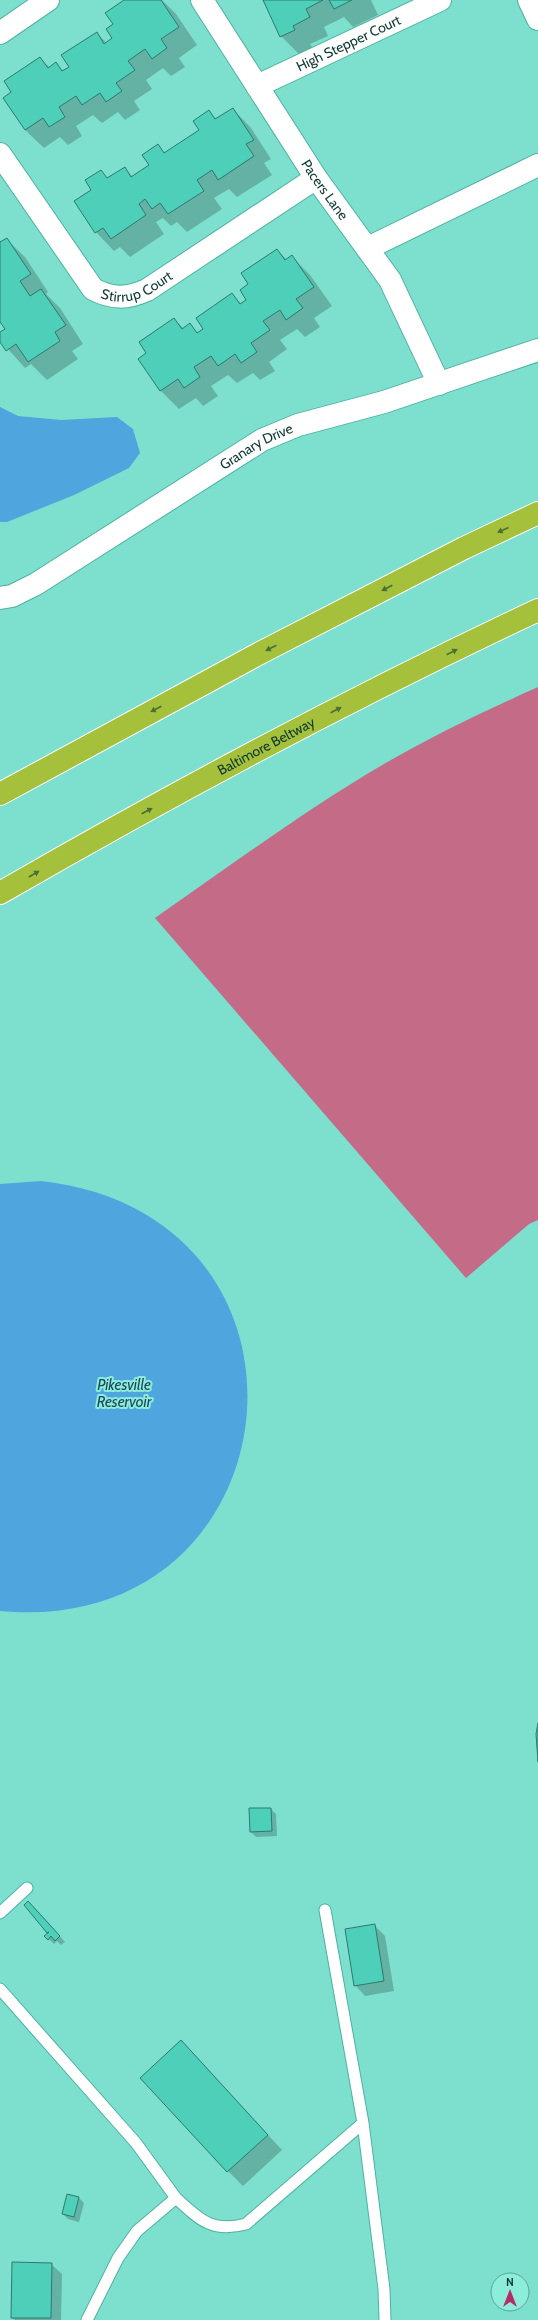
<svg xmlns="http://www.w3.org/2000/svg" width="538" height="2320" viewBox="0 0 538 2320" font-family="Cabin,sans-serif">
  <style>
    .forest { fill: #c46b88 }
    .water { fill: #4fa5de }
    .shadow { fill: #0003 }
    .building { fill: #4ecfba; stroke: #2e7a6d }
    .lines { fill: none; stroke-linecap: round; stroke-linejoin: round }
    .lane-casing { stroke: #4fb2a1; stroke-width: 13 }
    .street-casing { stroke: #4fb2a1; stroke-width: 24 }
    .highway-casing { stroke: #fff; stroke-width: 24 }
    .lane { stroke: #fff; stroke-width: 11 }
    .street { stroke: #fff; stroke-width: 22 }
    .highway { stroke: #a5c03b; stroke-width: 22 }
    .oneway { fill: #4a6f36 }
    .labels { text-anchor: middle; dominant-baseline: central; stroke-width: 4; stroke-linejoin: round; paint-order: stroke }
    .street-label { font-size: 14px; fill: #0e3932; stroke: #8bedda }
    .water-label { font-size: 15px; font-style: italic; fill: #20455d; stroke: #8bedda }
  </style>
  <rect width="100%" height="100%" fill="#7ddfcd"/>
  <path class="forest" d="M 538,687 L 538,1220 L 529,1224 L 466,1278 L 155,918 C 230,866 305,810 384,764 C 434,735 485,711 538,687 Z"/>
  <path class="water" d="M 0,407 L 18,416 L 61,420 L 117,417 L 133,429 L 140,453 L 129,468 L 74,495 L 7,522 L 0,522 Z
    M 41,1181 C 345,1215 298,1639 0,1611 L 0,1184 Z"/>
  <path class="shadow" d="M 126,0 L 162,0 L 176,14 L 197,45 L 179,58 L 185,67 L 171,76 L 163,68 L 146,80 L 152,89 L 134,101 L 140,110 L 125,120 L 118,112 L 102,123 L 93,115 L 76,126 L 82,136 L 68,145 L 60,137 L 44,148 L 25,130 L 12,92 L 40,58 L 50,68 L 56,64 L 64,72 L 70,68 L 96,33 L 107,43 L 114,39 L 114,24 Z
    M 262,0 L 371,0 L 378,15 L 353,27 L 344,17 L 324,27 L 328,36 L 310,44 L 313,48 L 299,54 L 281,36 L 266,5 Z
    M 233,109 L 251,128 L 271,159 L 264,163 L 272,175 L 237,197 L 229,189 L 214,198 L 222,209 L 187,232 L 177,222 L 171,226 L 163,218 L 156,222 L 164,234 L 130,257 L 120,247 L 114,251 L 96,232 L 92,190 L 101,171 L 108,179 L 124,168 L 133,177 L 150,166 L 158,146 L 166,154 L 201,131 L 209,111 L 217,120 Z
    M 6,239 L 25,257 L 48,292 L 46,294 L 60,308 L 83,344 L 72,351 L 78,359 L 47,380 L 31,364 L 25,368 L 0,340 L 0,333 L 6,329 L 0,320 L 0,241 L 1,242 Z
    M 277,250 L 287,260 L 292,257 L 310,275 L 332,306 L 314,318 L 320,327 L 305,337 L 297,329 L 280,340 L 287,349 L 269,362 L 275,371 L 260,380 L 253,373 L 237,383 L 228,375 L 211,386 L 218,396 L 203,406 L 196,398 L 179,409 L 161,391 L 139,359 L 147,353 L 174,319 L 184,329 L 190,325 L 198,333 L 204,329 L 232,294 L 241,304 L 247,300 L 250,284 Z
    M 250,1809 L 271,1809 L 276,1814 L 277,1836 L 256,1837 L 251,1832 Z
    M 25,1905 L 34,1907 L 65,1942 L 61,1945 L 57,1941 L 54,1944 L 46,1936 L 49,1934 Z
    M 374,1925 L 385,1936 L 394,1991 L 365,1996 L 355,1985 Z
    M 196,2057 L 282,2150 L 243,2186 L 228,2171 Z
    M 79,2198 L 84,2203 L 79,2222 L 68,2219 L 63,2214 Z
    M 51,2264 L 62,2274 L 61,2320 L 15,2320 L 12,2318 Z"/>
  <path class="building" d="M 124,0 L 161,0 L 179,27 L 161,39 L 167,48 L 152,59 L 145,49 L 128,61 L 135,70 L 116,83 L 122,91 L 106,102 L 100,93 L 82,105 L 76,96 L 59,107 L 65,117 L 49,127 L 43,118 L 25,130 L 3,98 L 11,92 L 4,81 L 40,57 L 48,68 L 56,62 L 62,71 L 69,67 L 61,55 L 97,32 L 104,44 L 112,38 L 106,29 L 113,24 L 105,13 Z
    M 263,0 L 323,0 L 306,9 L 310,17 L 293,26 L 295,30 L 280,37 Z
    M 329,0 L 352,0 L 334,9 Z
    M 233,108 L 254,140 L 246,144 L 254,156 L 218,180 L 212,170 L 197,180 L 204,191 L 168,214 L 160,203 L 152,209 L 145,199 L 139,204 L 146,215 L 111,239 L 103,228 L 95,233 L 74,201 L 91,190 L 85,180 L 101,170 L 107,178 L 125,167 L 131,177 L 149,165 L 142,155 L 158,144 L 164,153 L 199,130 L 193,121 L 209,110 L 215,119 Z
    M 7,238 L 31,274 L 20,281 L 30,296 L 41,289 L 66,325 L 55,332 L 60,341 L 28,362 L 16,344 L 6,351 L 0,342 L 0,332 L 5,329 L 0,322 L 0,242 Z
    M 277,249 L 285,260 L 292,255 L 314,287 L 296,299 L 303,308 L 286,320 L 280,310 L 263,321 L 270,330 L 251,343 L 257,352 L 241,363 L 235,354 L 218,366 L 211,356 L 194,367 L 200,377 L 184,388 L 178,379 L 160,391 L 138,359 L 146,353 L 139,342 L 174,318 L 182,329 L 190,323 L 197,333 L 203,329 L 196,318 L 232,293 L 240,304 L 246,300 L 240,290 L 248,284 L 241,273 Z
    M 538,1723 L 538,1762 L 536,1734 Z
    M 249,1808 L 271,1808 L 272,1831 L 250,1832 Z
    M 28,1901 L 60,1936 L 55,1941 L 51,1936 L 48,1940 L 44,1936 L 49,1932 L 47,1933 L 24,1905 Z
    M 375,1924 L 384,1981 L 354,1986 L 345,1929 Z
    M 181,2040 L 268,2135 L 227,2172 L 140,2078 Z
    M 67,2194 L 79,2197 L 74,2217 L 62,2214 Z
    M 12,2262 L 52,2263 L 51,2318 L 11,2318 Z"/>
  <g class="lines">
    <g class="lane-casing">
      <path id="lane" d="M 325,1910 L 363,2123 L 384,2289 L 385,2320
        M 0,1913 L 27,1888
        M 0,1989 L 136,2143 L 176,2198
        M 87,2320 L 118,2258 L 137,2231 L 176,2198 C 200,2220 212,2233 246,2224 L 363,2123"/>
    </g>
    <g class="street-casing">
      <g id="street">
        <path id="s1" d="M 202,0 L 316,178 L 390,280 L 439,384"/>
        <path d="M 529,0 L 538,19"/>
        <path d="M 0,33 L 48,0"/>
        <path id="s2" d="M 257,86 L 440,0"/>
        <path id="s3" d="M 0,154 L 93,289 C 112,299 127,299 147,290 L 316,178"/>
        <path d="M 368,248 L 538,165"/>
        <path id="s4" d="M 0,598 L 12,596 L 36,584 L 262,440 L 298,425 L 384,402 L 538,350"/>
      </g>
    </g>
    <g class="highway-casing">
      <g id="highway">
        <path d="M 0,794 L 262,652 L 464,548 L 538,513"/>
        <path id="s5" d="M 0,893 C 175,792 355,696 538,610"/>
      </g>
    </g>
    <use href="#lane" class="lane"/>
    <use href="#street" class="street"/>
    <use href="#highway" class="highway"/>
  </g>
  <defs><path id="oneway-solid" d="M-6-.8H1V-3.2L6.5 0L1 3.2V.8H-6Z"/></defs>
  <g class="oneway">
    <use href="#oneway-solid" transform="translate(503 530) rotate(155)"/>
    <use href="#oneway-solid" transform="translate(387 588) rotate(153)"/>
    <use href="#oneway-solid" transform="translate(271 648) rotate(153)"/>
    <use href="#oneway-solid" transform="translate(452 652) rotate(-27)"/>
    <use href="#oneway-solid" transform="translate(156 709) rotate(152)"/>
    <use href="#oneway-solid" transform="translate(336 710) rotate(-27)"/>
    <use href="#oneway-solid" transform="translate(147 811) rotate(-28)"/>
    <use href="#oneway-solid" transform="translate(34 874) rotate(-30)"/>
  </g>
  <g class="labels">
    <g class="street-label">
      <text stroke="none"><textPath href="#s2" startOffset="101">High Stepper Court</textPath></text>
      <text stroke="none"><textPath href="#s1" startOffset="226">Pacers Lane</textPath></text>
      <text stroke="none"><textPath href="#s3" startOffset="211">Stirrup Court</textPath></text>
      <text stroke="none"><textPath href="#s4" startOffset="299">Granary Drive</textPath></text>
      <text stroke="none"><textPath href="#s5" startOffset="304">Baltimore Beltway</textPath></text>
    </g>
    <g class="water-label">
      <text x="124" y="1385">Pikesville<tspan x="124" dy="17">Reservoir</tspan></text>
    </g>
  </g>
  <g transform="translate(510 2292)"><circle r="19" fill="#8bedda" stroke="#59a597"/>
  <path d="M0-3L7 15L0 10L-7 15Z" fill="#b72c67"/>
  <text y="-6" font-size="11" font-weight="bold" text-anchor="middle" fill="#0e3932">N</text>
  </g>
</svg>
